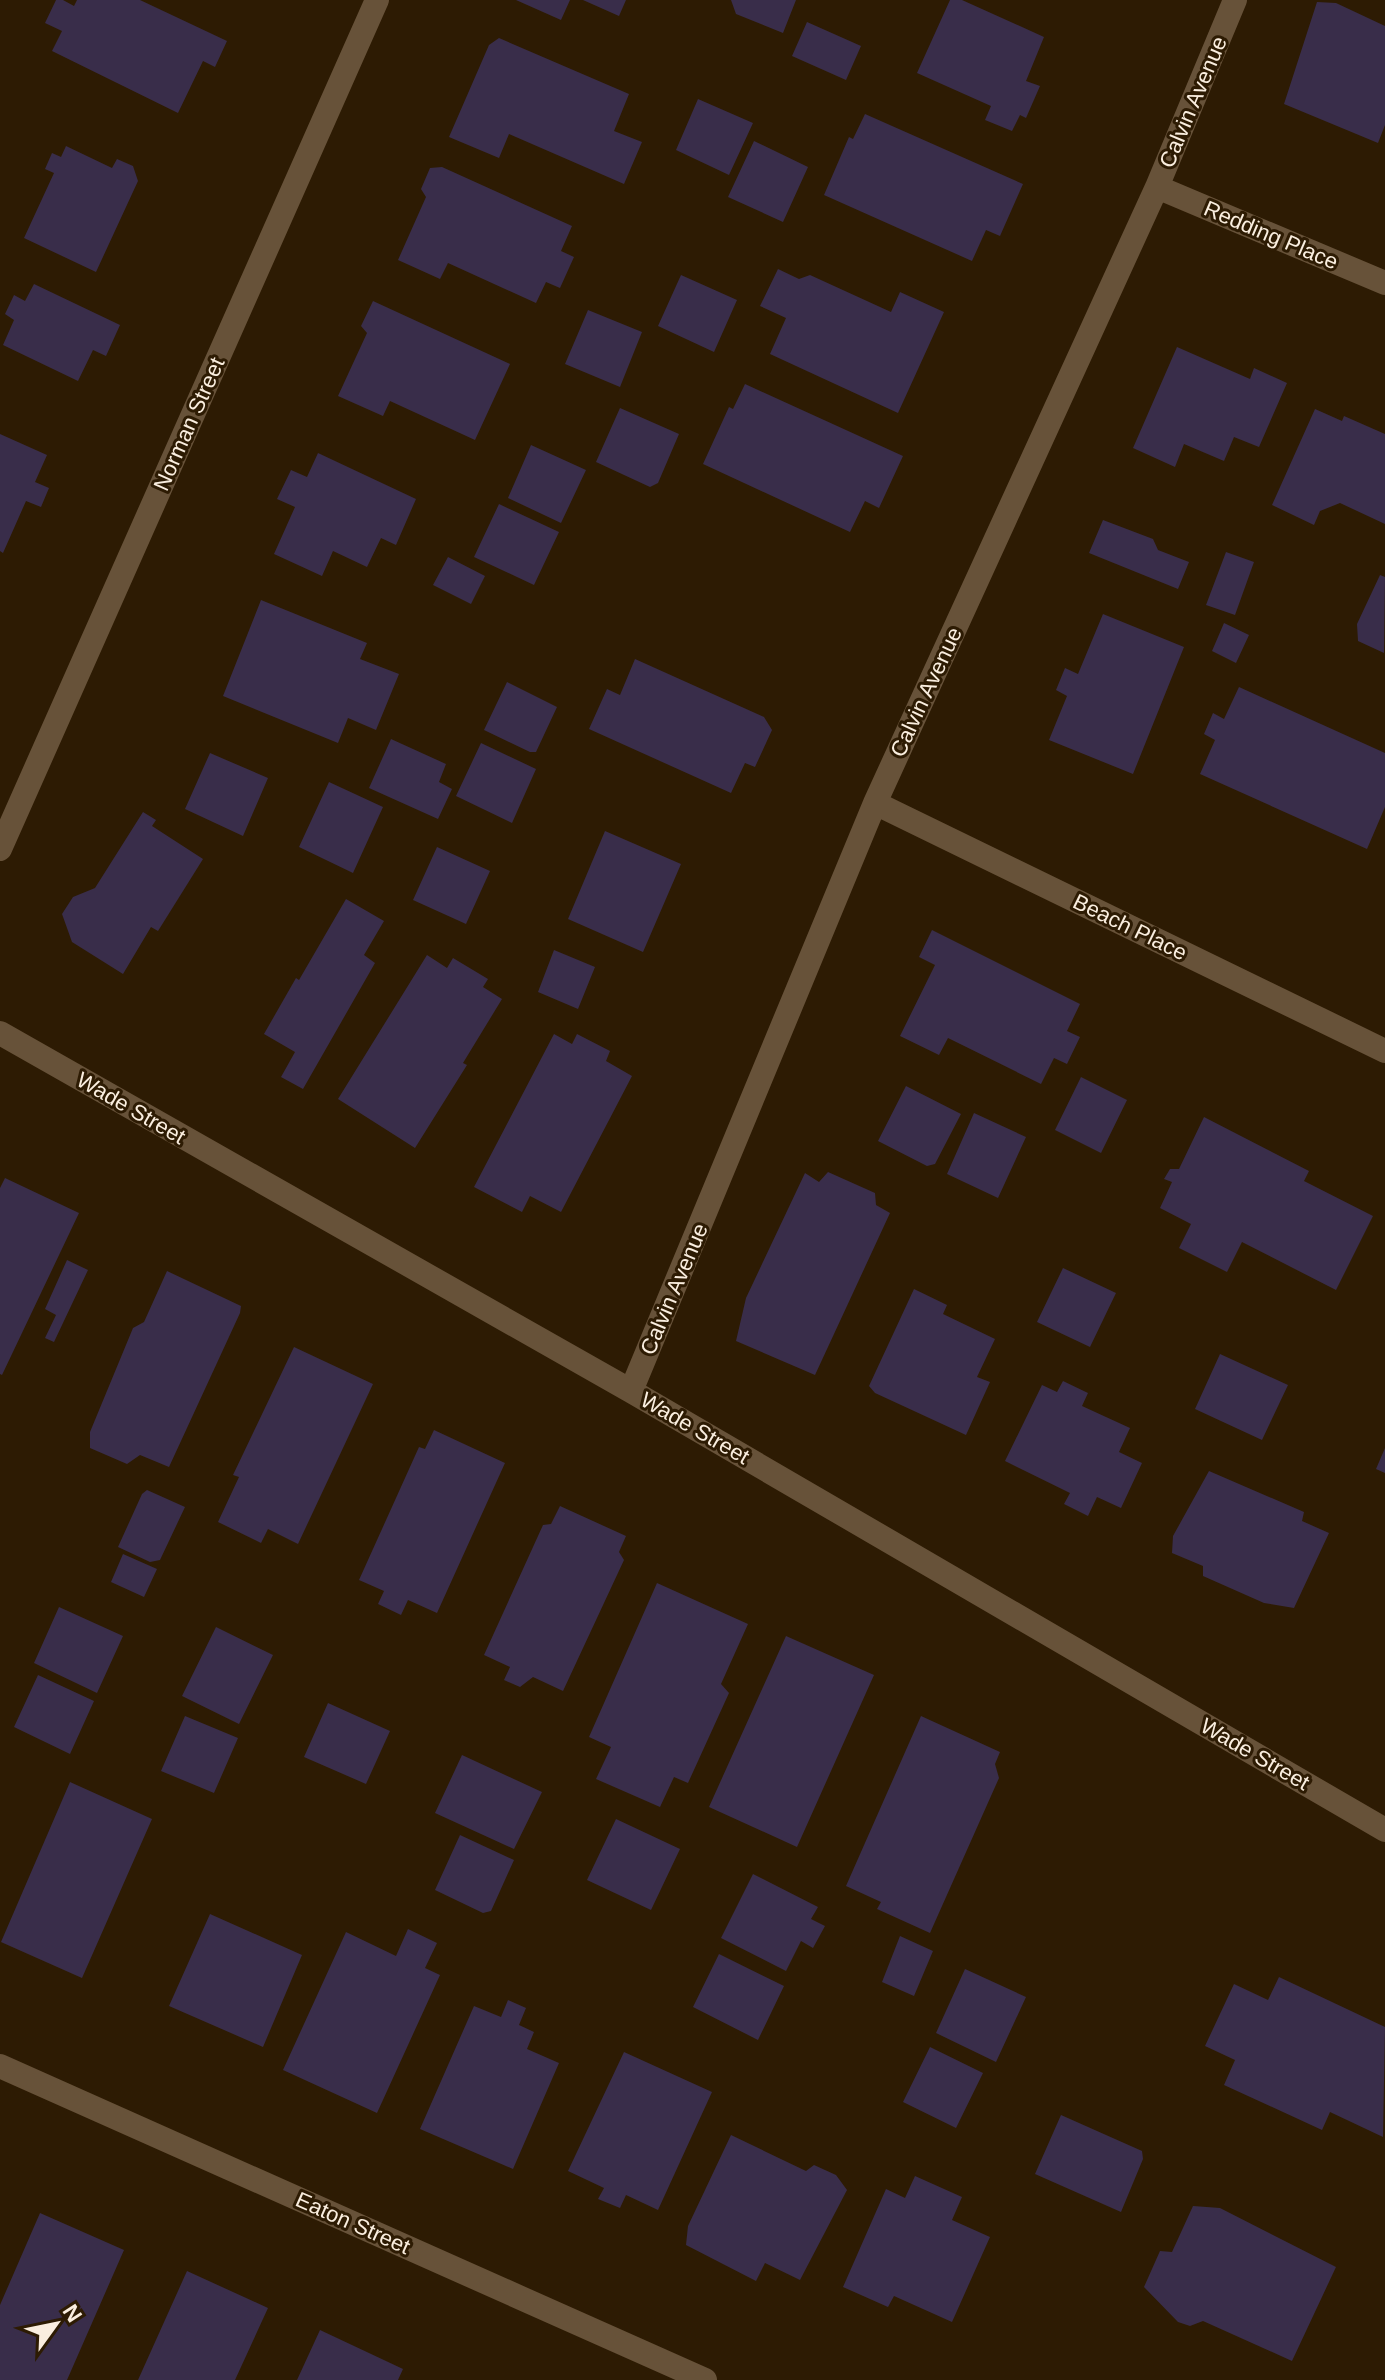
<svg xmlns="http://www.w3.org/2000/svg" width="1385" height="2380" viewBox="0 0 1385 2380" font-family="Helvetica,sans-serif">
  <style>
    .building { fill: #392d4a }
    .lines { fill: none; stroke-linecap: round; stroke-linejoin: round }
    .street { stroke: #675239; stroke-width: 24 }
    .labels { text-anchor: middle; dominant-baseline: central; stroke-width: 6; stroke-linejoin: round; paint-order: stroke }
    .street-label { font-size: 22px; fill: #faeedf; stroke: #2d1b03 }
  </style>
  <rect width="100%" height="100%" fill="#2d1b03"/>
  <path class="building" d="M 56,0 L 63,0 L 74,6 L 77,0 L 140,0 L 227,41 L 215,67 L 203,61 L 178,113 L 52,51 L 62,31 L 45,23 Z
    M 516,0 L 570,0 L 561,20 Z
    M 583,0 L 626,0 L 619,16 Z
    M 731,0 L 796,0 L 783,33 L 736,14 Z
    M 950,0 L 962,0 L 1044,37 L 1026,81 L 1040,86 L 1026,118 L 1020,115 L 1012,131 L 985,120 L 991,106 L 917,73 Z
    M 1317,2 L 1336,3 L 1385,26 L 1385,125 L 1378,143 L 1284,104 Z
    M 807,22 L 861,46 L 846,80 L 792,56 Z
    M 499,38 L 629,94 L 614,131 L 642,142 L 624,184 L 509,134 L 499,158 L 449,137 L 489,45 Z
    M 698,99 L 753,123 L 729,175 L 676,150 Z
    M 865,114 L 1023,184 L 1000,236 L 986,230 L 972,261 L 824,195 L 849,137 L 853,139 Z
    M 754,141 L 808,167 L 783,222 L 728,197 Z
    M 66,146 L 112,168 L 117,159 L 133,166 L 138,181 L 96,272 L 24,238 L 54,173 L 45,169 L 52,153 L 61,157 Z
    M 442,167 L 572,226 L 561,251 L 574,257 L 560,288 L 546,282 L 536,303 L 448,263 L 440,279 L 398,260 L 426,197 L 421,189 L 430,168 Z
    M 778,269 L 799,279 L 810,275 L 891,312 L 900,292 L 944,312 L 898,413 L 770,354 L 786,318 L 760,306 Z
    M 681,275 L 737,300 L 714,352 L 658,326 Z
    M 34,284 L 120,325 L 106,356 L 93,350 L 78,381 L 3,345 L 14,320 L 5,314 L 14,295 L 25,301 Z
    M 373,301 L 510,364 L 475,440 L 390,401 L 383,416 L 338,396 L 367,333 L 361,326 Z
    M 588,310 L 642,332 L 620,387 L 565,364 Z
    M 1177,347 L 1250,379 L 1254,368 L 1287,383 L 1259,447 L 1234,437 L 1224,461 L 1184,444 L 1175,467 L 1133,448 Z
    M 745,384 L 903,456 L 879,508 L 865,501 L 850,532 L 703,464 L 729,407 L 733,409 Z
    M 620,408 L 679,434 L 658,483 L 650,487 L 596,462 Z
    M 1315,409 L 1342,421 L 1344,416 L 1385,434 L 1385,524 L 1340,503 L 1320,511 L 1314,525 L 1272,505 Z
    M 0,434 L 47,455 L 35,482 L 49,488 L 41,507 L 26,501 L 3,553 L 0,551 Z
    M 531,445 L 586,470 L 561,523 L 508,498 Z
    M 318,453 L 416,499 L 396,545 L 381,538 L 367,567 L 333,551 L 322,576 L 274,554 L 295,507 L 277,499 L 291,470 L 307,477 Z
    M 499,504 L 559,532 L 534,585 L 474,557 Z
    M 1103,520 L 1153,539 L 1158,550 L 1189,562 L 1178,589 L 1089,553 Z
    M 1226,552 L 1254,562 L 1235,615 L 1206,605 Z
    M 448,557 L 485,576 L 471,604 L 433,585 Z
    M 1380,575 L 1385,577 L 1384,653 L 1358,641 L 1357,624 Z
    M 261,600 L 367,643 L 360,659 L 399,674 L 376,730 L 348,718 L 338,743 L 223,696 Z
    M 1103,614 L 1184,647 L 1133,774 L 1049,740 L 1067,696 L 1056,690 L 1065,668 L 1078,674 Z
    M 1224,623 L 1249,635 L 1236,663 L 1212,651 Z
    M 635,659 L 764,717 L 772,730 L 755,767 L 745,763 L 731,793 L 589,729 L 607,689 L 620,695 Z
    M 507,682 L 557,707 L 536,752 L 530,752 L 484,730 Z
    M 1239,687 L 1385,753 L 1385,807 L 1367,849 L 1200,774 L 1215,740 L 1204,734 L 1213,713 L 1224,719 Z
    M 391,739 L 446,764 L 439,782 L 452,789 L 438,819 L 369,788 Z
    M 481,743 L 536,769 L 512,823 L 456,796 Z
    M 210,753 L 268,778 L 243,836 L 185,809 Z
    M 329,782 L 383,807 L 353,873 L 299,847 Z
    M 143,812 L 156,820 L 152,826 L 203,859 L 158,931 L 151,927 L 123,974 L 72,942 L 62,914 L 73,897 L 95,888 Z
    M 605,831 L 681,864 L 643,952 L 568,919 Z
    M 437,847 L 490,871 L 466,924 L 413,900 Z
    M 346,899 L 384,921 L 364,955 L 375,963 L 303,1089 L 281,1077 L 295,1052 L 264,1034 L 296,978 L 299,980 Z
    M 932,930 L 1080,1004 L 1067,1031 L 1080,1037 L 1067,1064 L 1054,1058 L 1041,1084 L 948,1038 L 939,1055 L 900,1036 L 935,965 L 919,957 Z
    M 554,950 L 595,967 L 578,1009 L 538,992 Z
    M 427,955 L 447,968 L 453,958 L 488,979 L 483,987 L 502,999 L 463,1063 L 467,1065 L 415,1148 L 338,1099 Z
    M 554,1034 L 572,1044 L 577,1034 L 610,1051 L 606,1061 L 632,1076 L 561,1212 L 530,1196 L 522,1212 L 474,1187 Z
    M 1081,1077 L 1127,1100 L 1101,1153 L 1055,1130 Z
    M 906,1086 L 961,1114 L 935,1164 L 927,1166 L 878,1141 Z
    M 974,1113 L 1026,1137 L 998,1198 L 947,1174 Z
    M 1204,1117 L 1309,1171 L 1304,1181 L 1373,1216 L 1336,1290 L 1242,1242 L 1227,1272 L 1179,1248 L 1191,1224 L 1160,1208 L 1172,1182 L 1164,1179 L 1170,1169 L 1179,1169 Z
    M 828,1172 L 875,1193 L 876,1205 L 890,1213 L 815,1375 L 736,1341 L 746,1298 L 805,1173 L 819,1182 Z
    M 5,1178 L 79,1213 L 2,1375 L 0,1374 L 0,1188 Z
    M 67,1260 L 88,1270 L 54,1342 L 45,1338 L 56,1315 L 45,1309 Z
    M 1063,1268 L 1116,1293 L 1090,1347 L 1037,1322 Z
    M 167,1271 L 241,1306 L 240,1313 L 169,1467 L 140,1455 L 127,1464 L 90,1448 L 90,1432 L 133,1328 L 144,1322 Z
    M 914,1289 L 947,1305 L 943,1314 L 995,1339 L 977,1377 L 990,1382 L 966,1435 L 875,1393 L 869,1386 Z
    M 294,1347 L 373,1384 L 298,1544 L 268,1529 L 261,1543 L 218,1522 L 239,1477 L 233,1475 Z
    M 1220,1354 L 1288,1385 L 1262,1440 L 1195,1409 Z
    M 1063,1381 L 1088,1393 L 1082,1406 L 1130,1428 L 1119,1452 L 1142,1463 L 1121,1508 L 1097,1497 L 1088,1516 L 1064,1504 L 1070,1493 L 1005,1461 L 1042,1385 L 1057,1392 Z
    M 434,1430 L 505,1463 L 437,1613 L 408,1600 L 401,1615 L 378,1604 L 384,1591 L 359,1580 L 419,1447 L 425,1449 Z
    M 1385,1448 L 1385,1473 L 1376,1469 Z
    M 1209,1471 L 1304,1512 L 1302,1521 L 1329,1533 L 1294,1608 L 1264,1603 L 1203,1576 L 1203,1566 L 1172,1553 L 1173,1536 Z
    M 147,1490 L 185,1507 L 160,1560 L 150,1562 L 118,1547 L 142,1494 Z
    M 560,1506 L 626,1536 L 619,1552 L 624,1560 L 563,1691 L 533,1677 L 520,1687 L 504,1680 L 510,1667 L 484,1655 L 543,1525 L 551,1524 Z
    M 123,1554 L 157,1569 L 144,1597 L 111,1582 Z
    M 657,1583 L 748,1624 L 721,1684 L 729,1693 L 688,1783 L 674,1777 L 660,1807 L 596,1779 L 611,1747 L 589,1737 Z
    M 59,1607 L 123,1636 L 97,1693 L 34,1663 Z
    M 216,1627 L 273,1655 L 239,1724 L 182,1696 Z
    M 786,1636 L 874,1675 L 797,1847 L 709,1807 Z
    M 38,1675 L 94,1701 L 70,1754 L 14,1727 Z
    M 328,1703 L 390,1731 L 366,1784 L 304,1757 Z
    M 185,1716 L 238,1738 L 214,1793 L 161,1771 Z
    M 921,1716 L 1000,1752 L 995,1764 L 999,1778 L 930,1933 L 877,1909 L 881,1902 L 846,1886 Z
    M 462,1755 L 542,1792 L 514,1849 L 435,1813 Z
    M 70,1782 L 152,1819 L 82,1978 L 1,1942 Z
    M 616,1819 L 680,1849 L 651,1910 L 587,1880 Z
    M 460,1835 L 514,1860 L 491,1911 L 483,1913 L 435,1890 Z
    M 753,1874 L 818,1907 L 811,1919 L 825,1926 L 813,1948 L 801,1941 L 786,1971 L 721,1938 Z
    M 210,1914 L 302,1955 L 263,2047 L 169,2006 Z
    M 408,1929 L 437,1943 L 425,1968 L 440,1975 L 377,2113 L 283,2070 L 346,1932 L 396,1956 Z
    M 900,1936 L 933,1951 L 914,1996 L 882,1982 Z
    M 719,1954 L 784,1986 L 758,2040 L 693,2007 Z
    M 965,1969 L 1026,1997 L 996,2062 L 936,2033 Z
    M 1279,1977 L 1385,2027 L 1383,2137 L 1330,2112 L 1322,2130 L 1224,2085 L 1235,2060 L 1205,2046 L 1234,1984 L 1268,2000 Z
    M 508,2000 L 526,2008 L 519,2025 L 534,2032 L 527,2049 L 559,2063 L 513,2169 L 420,2129 L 474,2006 L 501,2017 Z
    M 930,2047 L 983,2073 L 956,2128 L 903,2102 Z
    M 624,2052 L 712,2092 L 658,2210 L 626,2195 L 620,2208 L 598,2199 L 604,2188 L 568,2171 Z
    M 1061,2115 L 1142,2151 L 1143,2159 L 1121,2212 L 1035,2174 Z
    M 731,2135 L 806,2171 L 814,2165 L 836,2175 L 847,2190 L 800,2280 L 765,2263 L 756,2281 L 686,2245 L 688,2226 Z
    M 915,2176 L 962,2197 L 952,2220 L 990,2237 L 952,2322 L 894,2296 L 888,2307 L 843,2287 L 886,2189 L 905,2198 Z
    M 1193,2206 L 1220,2208 L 1336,2267 L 1292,2361 L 1203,2321 L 1190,2326 L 1178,2322 L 1144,2287 L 1160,2251 L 1172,2252 Z
    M 40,2213 L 124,2250 L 67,2380 L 0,2380 L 0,2305 Z
    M 187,2271 L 268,2308 L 235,2380 L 138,2380 Z
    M 320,2330 L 403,2369 L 398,2380 L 297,2380 Z"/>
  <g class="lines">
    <path class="street" d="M 1157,187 L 1385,283
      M 875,803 L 1385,1051
      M 0,849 L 377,0
      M 0,1033 L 631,1391 L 1385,1830
      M 631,1391 L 875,803 L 1157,187 L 1235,0
      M 0,2066 L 705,2380"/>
  </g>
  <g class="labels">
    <g class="street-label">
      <text transform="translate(1193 102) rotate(-67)">Calvin Avenue</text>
      <text transform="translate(1271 235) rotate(23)">Redding Place</text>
      <text transform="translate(189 424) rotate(-66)">Norman Street</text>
      <text transform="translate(926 692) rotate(-65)">Calvin Avenue</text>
      <text transform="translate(1130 927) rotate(26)">Beach Place</text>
      <text transform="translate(131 1108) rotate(30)">Wade Street</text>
      <text transform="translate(674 1289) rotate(-67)">Calvin Avenue</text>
      <text transform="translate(695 1428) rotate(30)">Wade Street</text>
      <text transform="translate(1255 1754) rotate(30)">Wade Street</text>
      <text transform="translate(353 2223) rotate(24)">Eaton Street</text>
    </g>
  </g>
  <g transform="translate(56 2324) rotate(57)" stroke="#2d1b03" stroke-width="6" paint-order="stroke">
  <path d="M0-6L14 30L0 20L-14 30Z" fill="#faeedf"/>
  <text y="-12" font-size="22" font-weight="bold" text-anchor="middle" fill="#faeedf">N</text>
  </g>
</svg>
